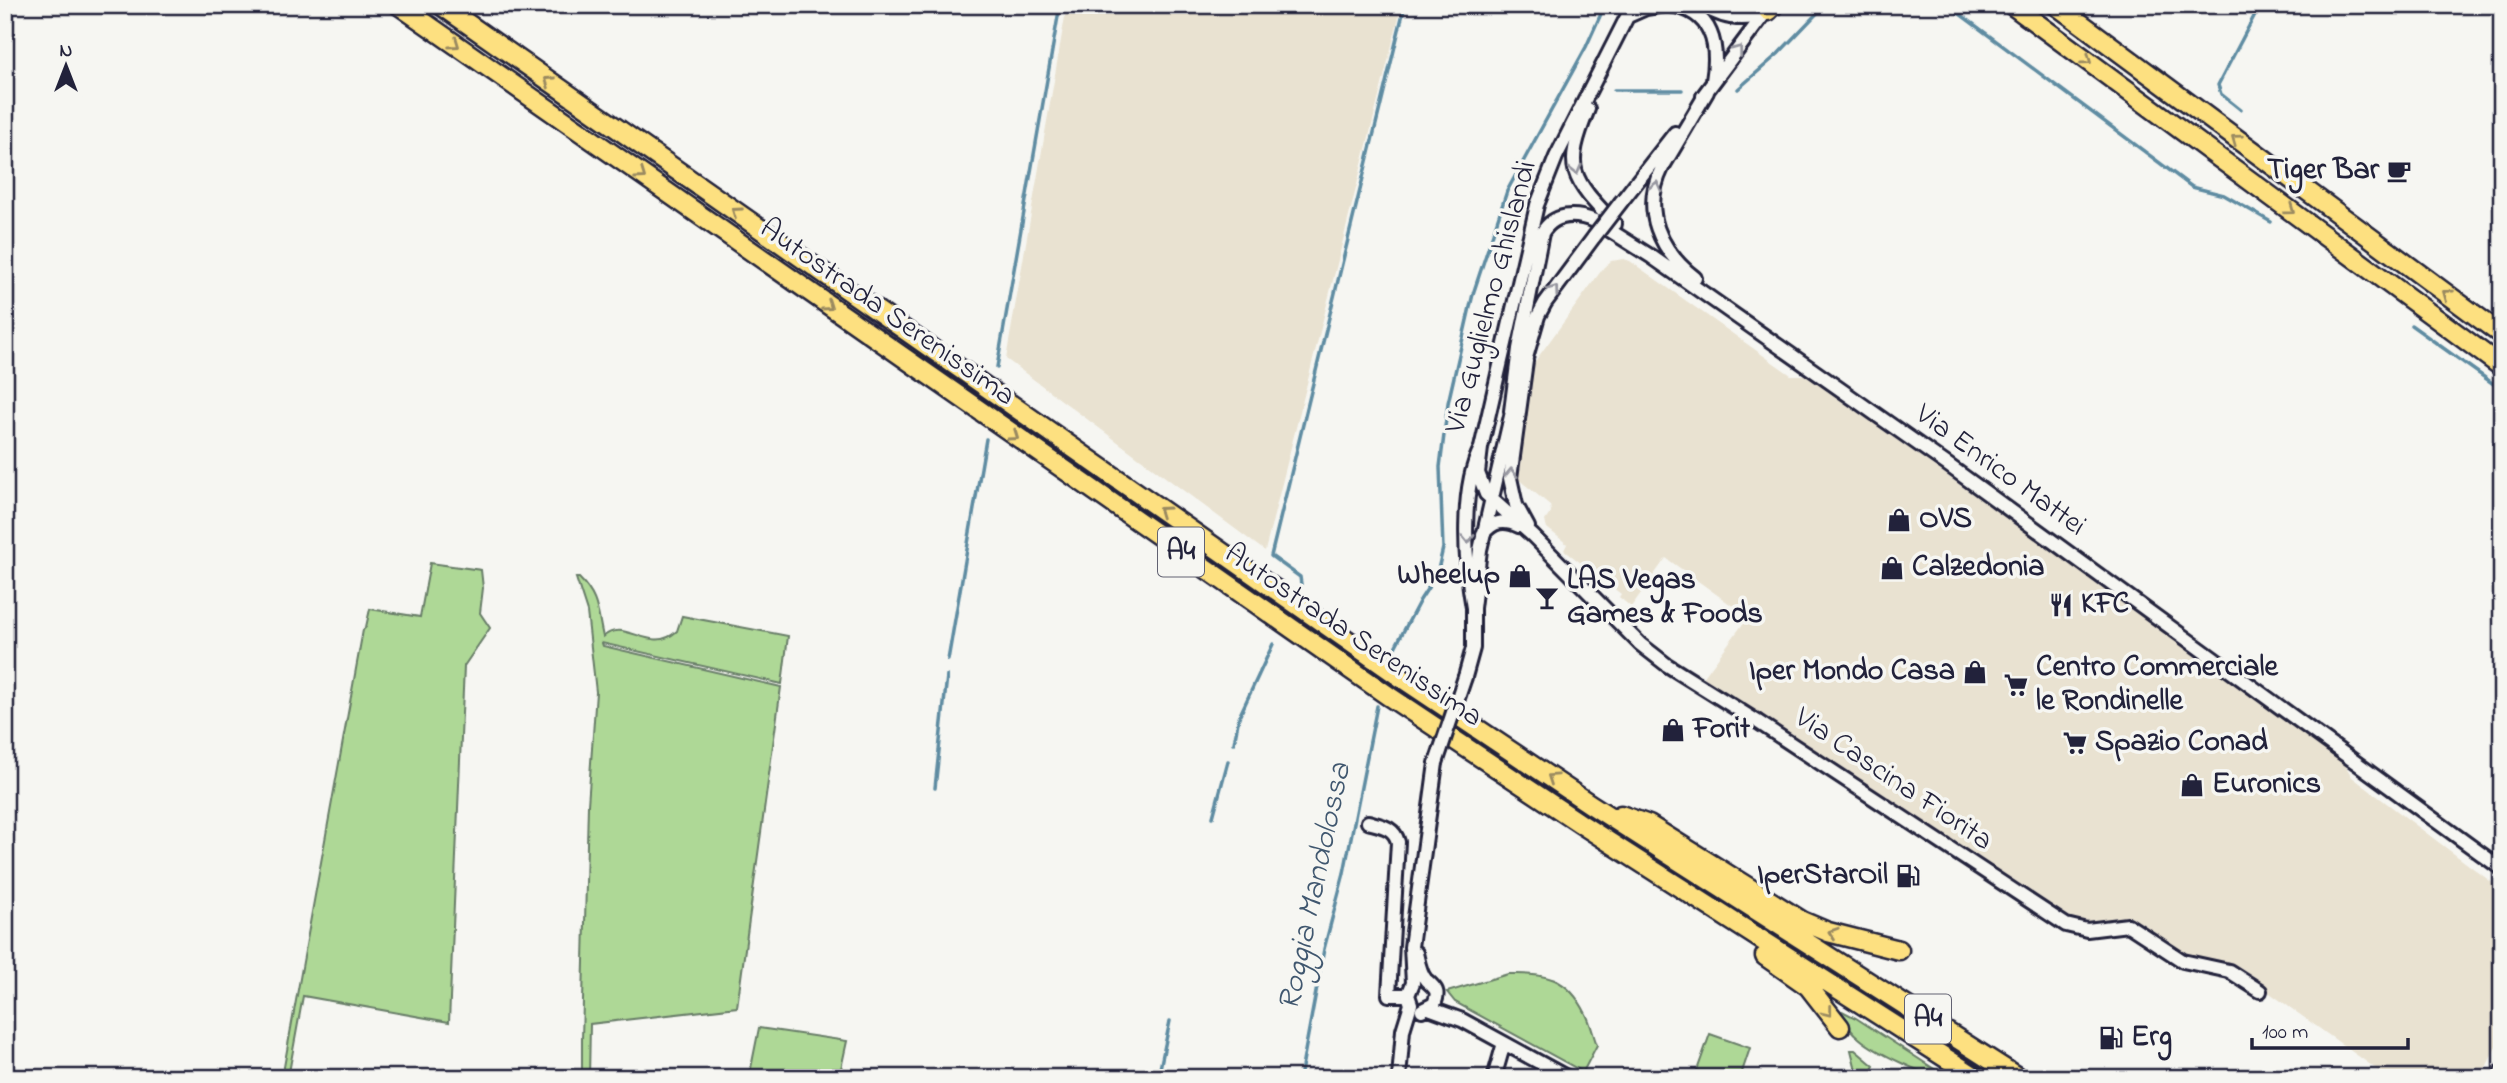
<svg xmlns="http://www.w3.org/2000/svg" width="2507" height="1083" viewBox="0 0 2507 1083" font-family="'Indie Flower',sans-serif">
  <style>
    .built { fill: #e9e2d1 }
    .green { fill: #aed896; stroke: #687d68; stroke-width: 2 }
    .lines { fill: none; stroke-linecap: round; stroke-linejoin: round }
    .stream { stroke: #5f8ca2; stroke-width: 3.5 }
    .minor-casing { stroke: #22223b; stroke-width: 18 }
    .highway-casing { stroke: #22223b; stroke-width: 23 }
    .minor { stroke: #f6f6f2; stroke-width: 12 }
    .highway { stroke: #fde080; stroke-width: 18 }
    .minor-bridge-casing { stroke: #22223b; stroke-width: 18; stroke-linecap: butt }
    .minor-bridge { stroke: #f6f6f2; stroke-width: 12 }
    .oneway { stroke: #9a8a61 }
    .oneway2 { stroke: #9797a0 }
    .labels { text-anchor: middle; dominant-baseline: central; stroke-width: 7; stroke-linejoin: round; paint-order: stroke }
    .shield { fill: #f6f6f2; stroke: #626272; stroke-width: 2 }
    .shield-label { font-size: 28px; font-weight: bold; fill: #22223b }
    .poi-label { font-size: 30px; font-weight: bold; fill: #22223b; stroke: #f6f6f2; text-anchor: start }
    .street-label { font-size: 30px; fill: #22223b; stroke: #f6f6f2 }
    .water-label { font-size: 32px; font-style: italic; fill: #40576f; stroke: #f6f6f2 }
  </style>
  <rect width="100%" height="100%" fill="#f6f6f2"/>
  <filter id="ink" filterUnits="userSpaceOnUse"><feTurbulence type="fractalNoise" baseFrequency=".0143" numOctaves="2"/><feDisplacementMap in="SourceGraphic" scale="14" xChannelSelector="R" yChannelSelector="G"/><feConvolveMatrix kernelMatrix="1 2 1 2 8 2 1 2 1" color-interpolation-filters="sRGB"/></filter>
  <g filter="url(#ink)">
    <path class="built" d="M 1067,5 L 1402,5 L 1265,551 L 1006,359 Z
      M 1624,259 L 1630,261 L 1791,375 L 1805,375 L 1934,466 L 2311,738 L 2344,763 L 2352,777 L 2502,890 L 2502,1034 L 2481,1078 L 2389,1078 L 2229,964 L 2193,959 L 2174,950 L 2130,920 L 2076,925 L 1703,678 L 1748,617 L 1666,558 L 1631,607 L 1619,597 L 1621,594 L 1564,550 L 1567,544 L 1547,528 L 1545,521 L 1551,512 L 1550,505 L 1518,479 L 1516,470 L 1533,364 L 1604,267 L 1611,261 Z"/>
    <path class="green" d="M 430,563 L 481,570 L 483,588 L 480,613 L 490,628 L 464,666 L 449,1022 L 303,996 L 288,1078 L 282,1078 L 363,630 L 366,627 L 370,609 L 420,617 Z
      M 576,578 L 579,578 C 599,598 597,611 603,637 C 625,616 650,656 677,631 L 682,616 L 788,636 L 782,684 L 602,643 L 603,646 L 781,687 L 737,1007 L 590,1024 L 589,1078 L 582,1078 L 582,1040 L 588,805 L 596,692 L 587,612 Z
      M 1508,974 C 1545,973 1568,977 1586,1014 C 1591,1024 1593,1035 1597,1045 L 1583,1072 L 1455,1002 L 1447,992 Z
      M 1842,1011 L 1856,1018 L 1948,1078 C 1928,1078 1875,1052 1859,1038 C 1850,1031 1845,1022 1839,1012 Z
      M 759,1028 L 847,1041 L 839,1078 L 749,1078 Z
      M 1710,1034 L 1750,1048 L 1740,1078 L 1695,1076 Z
      M 1851,1050 L 1855,1050 L 1874,1066 L 1867,1078 L 1858,1078 Z"/>
    <g class="lines">
      <path class="stream" d="M 1948,5 L 2192,187 L 2224,195 L 2271,222
        M 1738,89 L 1778,54 L 1825,5
        M 1614,90 L 1682,90
        M 2241,110 L 2221,94 L 2218,85 L 2260,5
        M 2411,325 L 2502,390
        M 997,367 L 1060,5
        M 1301,584 L 1300,577 L 1271,556 L 1405,5
        M 1392,653 L 1420,600 L 1437,574 L 1443,548 L 1440,467 L 1448,403 L 1473,294 L 1507,191 L 1586,47 L 1605,5
        M 948,660 L 986,439
        M 1234,743 L 1239,717 L 1273,644
        M 935,788 L 947,676
        M 1213,817 L 1228,761
        M 1158,1078 L 1170,1021
        M 1300,1078 L 1324,949 L 1344,873 L 1377,706"/>
      <g class="minor-casing">
        <path id="minor" d="M 1671,5 C 1713,12 1719,45 1713,81
          M 1701,5 C 1721,17 1743,24 1765,12
          M 1628,16 L 1646,8 L 1664,5
          M 1703,96 L 1771,5
          M 1588,109 C 1563,170 1571,178 1615,224
          M 1621,202 L 1675,133
          M 1695,278 C 1660,251 1641,210 1662,168 L 1707,92
          M 1526,361 L 1510,478 L 1516,505 L 1528,527
          M 1523,368 L 1538,316 L 1545,303 L 1594,237
          M 1511,411 L 1519,349 L 1542,233 C 1554,213 1575,213 1595,221 L 1652,257 L 1948,465 L 2502,869
          M 1481,448 L 1478,473 L 1486,494 L 1533,536 L 1640,644 L 1667,665 L 1758,722 L 2066,925 L 2087,930 L 2128,925 L 2183,961 L 2229,971 L 2260,991
          M 1483,534 C 1493,521 1504,519 1519,526
          M 1473,608 C 1465,564 1460,488 1481,448 L 1537,205 L 1556,157 L 1633,5
          M 1465,677 L 1473,648 L 1473,608 L 1480,550 L 1514,403
          M 1368,822 C 1382,826 1394,827 1398,842 L 1389,995 L 1408,995
          M 1416,953 C 1418,961 1420,974 1426,980 C 1435,988 1440,991 1434,1004 L 1422,1010
          M 1429,1008 L 1462,1020 L 1568,1078
          M 1399,1078 L 1403,1030 L 1411,1004 L 1408,995 L 1413,983 L 1411,947 L 1436,763
          M 1494,1078 L 1504,1043
          M 2499,1078 L 2502,1071"/>
      </g>
      <g class="highway-casing">
        <path id="highway" d="M 399,5 L 1390,697 L 1581,824 L 1977,1078
          M 441,5 L 1400,677 L 1590,804 L 2019,1078
          M 2012,5 L 2502,367
          M 2056,5 L 2502,335
          M 1768,11 L 1774,5
          M 1621,815 L 1649,825 L 1802,921 L 1828,932 L 1899,950
          M 1765,956 L 1808,986 L 1840,1027"/>
      </g>
      <use href="#minor" class="minor"/>
      <use href="#highway" class="highway"/>
      <g class="minor-bridge-casing">
        <path id="minor-bridge" d="M 1594,237 L 1621,202
          M 1436,763 L 1465,677"/>
      </g>
      <use href="#minor-bridge" class="minor-bridge"/>
    </g>
    <defs><path id="oneway-chevron" d="M-2-3.5L2.5 0L-2 3.5" fill="none" stroke-width="1.6" stroke-linecap="round" stroke-linejoin="round" transform="scale(1.75)"/></defs>
    <g class="oneway">
      <use href="#oneway-chevron" transform="translate(455 44) rotate(35)"/>
      <use href="#oneway-chevron" transform="translate(2087 60) rotate(36)"/>
      <use href="#oneway-chevron" transform="translate(549 81) rotate(-145)"/>
      <use href="#oneway-chevron" transform="translate(2236 139) rotate(-144)"/>
      <use href="#oneway-chevron" transform="translate(641 175) rotate(35)"/>
      <use href="#oneway-chevron" transform="translate(2290 210) rotate(36)"/>
      <use href="#oneway-chevron" transform="translate(736 212) rotate(-145)"/>
      <use href="#oneway-chevron" transform="translate(2447 294) rotate(-144)"/>
      <use href="#oneway-chevron" transform="translate(828 306) rotate(35)"/>
      <use href="#oneway-chevron" transform="translate(1014 436) rotate(35)"/>
      <use href="#oneway-chevron" transform="translate(1163 511) rotate(-145)"/>
      <use href="#oneway-chevron" transform="translate(1552 778) rotate(-146)"/>
      <use href="#oneway-chevron" transform="translate(1833 933) rotate(-162)"/>
      <use href="#oneway-chevron" transform="translate(1828 1012) rotate(52)"/>
    </g>
    <g class="oneway2">
      <use href="#oneway-chevron" transform="translate(1738 50) rotate(-53)"/>
      <use href="#oneway-chevron" transform="translate(1576 170) rotate(76)"/>
      <use href="#oneway-chevron" transform="translate(1656 186) rotate(-77)"/>
      <use href="#oneway-chevron" transform="translate(1554 290) rotate(-54)"/>
      <use href="#oneway-chevron" transform="translate(1511 473) rotate(-88)"/>
      <use href="#oneway-chevron" transform="translate(1468 539) rotate(89)"/>
    </g>
  </g>
  <defs>
    <g id="cafe-bare" transform="scale(1.89)"><path d="M-5.5-4.5H6V0H3Q3 3.5 0 3.5H-2.5Q-5.5 3.5-5.5 0ZM3-3.2v2h1.7v-2ZM-6 4.5H4V6H-6Z" fill="#22223b" stroke="#f6f6f2" stroke-width="2.5" paint-order="stroke"/></g>
    <g id="shop-bare" transform="scale(1.89)"><path d="M-5-2.5h2.3a2.7 3.5 0 0 1 5.4 0H5L5.5 6h-11ZM-1.5-2.5h3a1.5 2.3 0 0 0-3 0Z" fill="#22223b" stroke="#f6f6f2" stroke-width="2.5" paint-order="stroke"/></g>
    <g id="bar-bare" transform="scale(1.89)"><path d="M-6-5H6L.8 .8V4.5H3.5V6h-7V4.5H-.8V.8Z" fill="#22223b" stroke="#f6f6f2" stroke-width="2.5" paint-order="stroke"/></g>
    <g id="restaurant-bare" transform="scale(1.89)"><path d="M-5-6h1v4h1v-4h1v4h1v-4h1v5L-1.5 .5V6h-2V.5L-5-1ZM5-6V6H3V1.5H1.5Q1.5-4 5-6Z" fill="#22223b" stroke="#f6f6f2" stroke-width="2.5" paint-order="stroke"/></g>
    <g id="supermarket-bare" transform="scale(1.89)"><path d="M-6-5.5h2.5l.6 2H6L4.5 2H-2.5L-4.4-4H-6ZM-1.5 3.2a1.3 1.3 0 1 0 .1 0ZM3 3.2a1.3 1.3 0 1 0 .1 0Z" fill="#22223b" stroke="#f6f6f2" stroke-width="2.5" paint-order="stroke"/></g>
    <g id="fuel-bare" transform="scale(1.89)"><path d="M-5.5-6h7V0h2V4h1.3V-2.5L3-4.5l.8-.8L6-3V5H2.5V1h-1V6h-7ZM-4.2-4.7v3.2H.2V-4.7Z" fill="#22223b" stroke="#f6f6f2" stroke-width="2.5" paint-order="stroke"/></g>
  </defs>
  <g fill-rule="evenodd">
    <use href="#cafe-bare" x="2399" y="171"/>
    <use href="#shop-bare" x="1899" y="520"/>
    <use href="#shop-bare" x="1892" y="568"/>
    <use href="#shop-bare" x="1520" y="576"/>
    <use href="#bar-bare" x="1547" y="598"/>
    <use href="#restaurant-bare" x="2061" y="605"/>
    <use href="#shop-bare" x="1975" y="672"/>
    <use href="#supermarket-bare" x="2016" y="685"/>
    <use href="#shop-bare" x="1673" y="730"/>
    <use href="#supermarket-bare" x="2075" y="743"/>
    <use href="#shop-bare" x="2192" y="785"/>
    <use href="#fuel-bare" x="1908" y="876"/>
    <use href="#fuel-bare" x="2111" y="1038"/>
  </g>
  <g class="labels">
    <g class="shield">
      <rect x="1158" y="527.5" width="46" height="49" rx="5"/>
      <rect x="1905" y="994.5" width="46" height="49" rx="5"/>
    </g>
    <g class="shield-label">
      <text x="1181" y="552">A4</text>
      <text x="1928" y="1019">A4</text>
    </g>
    <g class="poi-label">
      <text x="2379" y="171" text-anchor="end">Tiger Bar</text>
      <text x="1919" y="520">OVS</text>
      <text x="1912" y="568">Calzedonia</text>
      <text x="1500" y="576" text-anchor="end">Wheelup</text>
      <text x="1567" y="581">LAS Vegas<tspan x="1567" dy="34">Games &amp; Foods</tspan></text>
      <text x="2081" y="605">KFC</text>
      <text x="2036" y="668">Centro Commerciale<tspan x="2036" dy="34">le Rondinelle</tspan></text>
      <text x="1955" y="672" text-anchor="end">Iper Mondo Casa</text>
      <text x="1693" y="730">Forit</text>
      <text x="2095" y="743">Spazio Conad</text>
      <text x="2212" y="785">Euronics</text>
      <text x="1888" y="876" text-anchor="end">IperStarOil</text>
      <text x="2131" y="1038">Erg</text>
    </g>
    <g class="street-label">
      <text transform="translate(1492 297) rotate(-75)">Via Guglielmo Ghislandi</text>
      <text transform="translate(887 313) rotate(35)">Autostrada Serenissima</text>
      <text transform="translate(2000 471) rotate(36)">Via Enrico Mattei</text>
      <text transform="translate(1353 636) rotate(34)">Autostrada Serenissima</text>
      <text transform="translate(1893 780) rotate(34)">Via Cascina Fiorita</text>
    </g>
    <g class="water-label">
      <text transform="translate(1316 887) rotate(-78)">Roggia Mandolossa</text>
    </g>
  </g>
  <rect width="2507" height="1083" fill="none" stroke="#f6f6f2" stroke-width="28"/>
  <rect x="14" y="14" width="2479" height="1055" fill="none" stroke="#22223b" stroke-width="2.5" filter="url(#ink)"/>
  <g transform="translate(66 66)" stroke="#f6f6f2" stroke-width="5" paint-order="stroke">
  <path d="M0-5L12 26L0 18L-12 26Z" fill="#22223b"/>
  <text y="-10" font-size="19" font-weight="bold" text-anchor="middle" fill="#22223b">N</text>
  </g>
  <path d="M2252 1038v10h156v-10" fill="none" stroke="#22223b" stroke-width="3.5"/>
  <text x="2262" y="1038" font-size="21" fill="#22223b" stroke="#f6f6f2" stroke-width="5" paint-order="stroke">100 m</text>
</svg>
